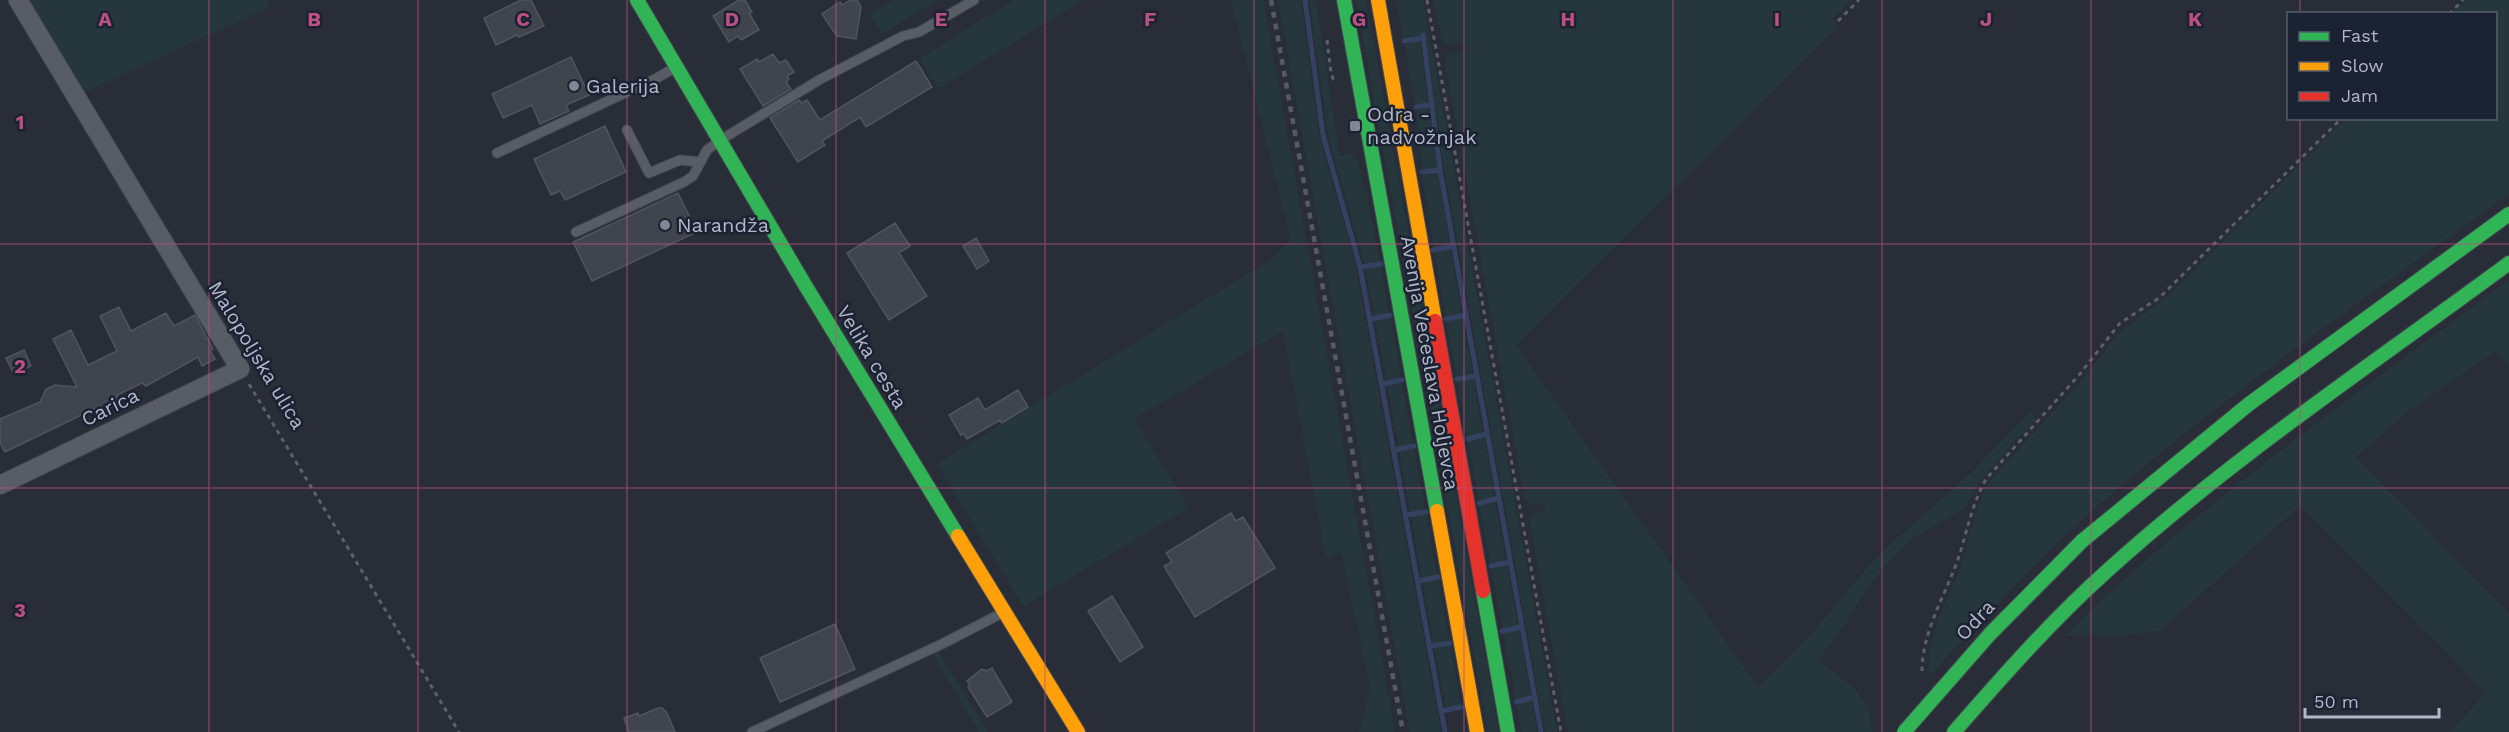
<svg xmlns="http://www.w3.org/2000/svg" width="2509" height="732" viewBox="0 0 2509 732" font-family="'Work Sans',sans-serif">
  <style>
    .green { fill: #25373d }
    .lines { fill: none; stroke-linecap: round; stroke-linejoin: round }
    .stream { stroke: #344161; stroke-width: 5 }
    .building { fill: #40444d; stroke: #50545f; stroke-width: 1.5 }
    .lane-casing { stroke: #444850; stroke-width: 11 }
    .street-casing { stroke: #444850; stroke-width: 20 }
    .fast-casing { stroke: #444850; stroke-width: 16 }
    .slow-casing { stroke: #444850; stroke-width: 16 }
    .jam-casing { stroke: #444850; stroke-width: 16 }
    .path { stroke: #5c6068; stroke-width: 3; stroke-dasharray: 4.5 4.5; stroke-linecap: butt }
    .lane { stroke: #585c65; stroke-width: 9 }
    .street { stroke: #585c65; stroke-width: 18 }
    .fast { stroke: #30b455; stroke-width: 14 }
    .slow { stroke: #ff9f0a; stroke-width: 14 }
    .jam { stroke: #e5322d; stroke-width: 14 }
    .rail { stroke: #575a62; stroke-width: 4.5; stroke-dasharray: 6 6; stroke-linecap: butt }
    .fast-bridge-casing { stroke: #454953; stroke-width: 16; stroke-linecap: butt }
    .fast-bridge { stroke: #30b455; stroke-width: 14 }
    .grid { fill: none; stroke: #bc5082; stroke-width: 1.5; stroke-opacity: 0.55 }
    .poi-dot { fill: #828796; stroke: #1b2232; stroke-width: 2 }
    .labels { text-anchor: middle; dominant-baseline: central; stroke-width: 5; stroke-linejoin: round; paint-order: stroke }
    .poi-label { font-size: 20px; fill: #b2b7c9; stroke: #1b2232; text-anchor: start }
    .street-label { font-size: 20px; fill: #b2b7c9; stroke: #1b2232 }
    .grid-label { font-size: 20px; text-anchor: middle; font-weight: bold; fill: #bc5082; stroke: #1b2232; stroke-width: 5; stroke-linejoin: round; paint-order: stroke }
  </style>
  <rect width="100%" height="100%" fill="#282d37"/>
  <path class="green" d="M 30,0 L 266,0 L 270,7 L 84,93 Z
    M 893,0 L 937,0 L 882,34 L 870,14 Z
    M 1014,0 L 1083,0 L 938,89 L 920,58 Z
    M 1231,0 L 1263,0 L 1395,732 L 1359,732 L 1370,687 L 1341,552 L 1326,558 L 1283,331 L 1134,419 L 1189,508 L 1023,606 L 937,464 L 1270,260 L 1291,240 Z
    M 1278,0 L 1301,0 L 1319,136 L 1355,263 L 1441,732 L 1410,732 Z
    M 1309,0 L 1316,0 L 1340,156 L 1354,153 L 1367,194 L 1380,262 L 1365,266 L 1328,135 Z
    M 1356,0 L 1366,0 L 1499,732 L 1488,732 Z
    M 1396,0 L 1423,0 L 1557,732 L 1545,732 L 1442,157 L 1426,34 L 1403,40 Z
    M 1434,0 L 1852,0 L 1832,19 L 1838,27 L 1516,345 L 1758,687 L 1806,640 L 1878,555 L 1972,472 L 2030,411 L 2036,419 L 1982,478 L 1964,509 L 1915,537 L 1888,563 L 1867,588 L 1848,620 L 1819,659 C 1835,675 1860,687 1868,710 C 1871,717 1868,724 1873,732 L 1568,732 L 1530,523 L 1534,513 L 1545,511 L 1543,503 L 1531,504 L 1525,500 L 1445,63 L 1449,54 L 1463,51 L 1462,43 L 1447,45 L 1442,42 Z
    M 2466,0 L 2509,0 L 2509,194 C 2376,290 2241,384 2116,490 C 2049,546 1990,613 1929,676 C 1925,635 1948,603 1961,566 C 1971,537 1974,508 1989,482 L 2082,380 L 2120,332 L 2168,296 L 2346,119 L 2496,118 L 2496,14 L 2452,13 Z
    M 1420,40 L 1428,103 L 1415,105 L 1404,42 Z
    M 1428,107 L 1437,169 L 1422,171 L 1416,108 Z
    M 1437,172 L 1450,245 L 1434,249 L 1422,173 Z
    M 1450,248 L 1462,314 L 1446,318 L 1434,251 Z
    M 1381,265 L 1389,313 L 1375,317 L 1365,267 Z
    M 2509,280 L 2509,367 L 2495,352 L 2411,409 L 2356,457 L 2509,613 L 2509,732 L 2449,732 L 2486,693 L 2300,506 L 2160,631 L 2116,636 L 2065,635 C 2201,502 2357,394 2509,280 Z
    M 1391,316 L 1401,379 L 1387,382 L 1375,319 Z
    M 1462,317 L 1473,375 L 1457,377 L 1446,321 Z
    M 1473,377 L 1483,434 L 1468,438 L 1457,381 Z
    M 1402,382 L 1413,445 L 1399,448 L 1387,384 Z
    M 1484,436 L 1495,497 L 1479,501 L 1468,441 Z
    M 1414,447 L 1425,510 L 1410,514 L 1399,450 Z
    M 1495,500 L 1506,561 L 1491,565 L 1479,505 Z
    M 1426,513 L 1437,576 L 1422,580 L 1411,515 Z
    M 1507,564 L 1518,626 L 1503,630 L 1491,568 Z
    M 1438,578 L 1449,641 L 1434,645 L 1422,581 Z
    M 1519,629 L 1531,697 L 1516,700 L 1503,633 Z
    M 1450,644 L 1461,706 L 1446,709 L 1434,647 Z
    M 938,650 L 988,732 L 979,732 L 932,654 Z
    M 1531,699 L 1537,732 L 1521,732 L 1516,703 Z"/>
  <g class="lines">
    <path class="stream" d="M 1305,0 L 1323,135 L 1360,267 L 1445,732
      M 1423,35 L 1440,170 L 1541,732
      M 1404,41 L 1423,38
      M 1416,107 L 1432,104
      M 1422,172 L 1440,170
      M 1433,250 L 1454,246
      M 1360,267 L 1381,264
      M 1371,319 L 1390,315
      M 1446,319 L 1466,315
      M 1457,379 L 1476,376
      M 1383,384 L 1402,380
      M 1468,439 L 1487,434
      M 1395,450 L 1414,446
      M 1479,503 L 1499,498
      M 1406,515 L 1426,512
      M 1491,566 L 1510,562
      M 1418,581 L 1438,577
      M 1502,631 L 1522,627
      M 1430,646 L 1450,643
      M 1516,702 L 1535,697
      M 1442,711 L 1461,707"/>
  </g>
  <path class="building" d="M 521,0 L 531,0 L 544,26 L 519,37 L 517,35 L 496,45 L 484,18 Z
    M 739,0 L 745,0 L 752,12 L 749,13 L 759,30 L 741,40 L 738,36 L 729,42 L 713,16 Z
    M 851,0 L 857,0 L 861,7 L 856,39 L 837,36 L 822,14 L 840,2 L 842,5 Z
    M 773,54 L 779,63 L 786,60 L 794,72 L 787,76 L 789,79 L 786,82 L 791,89 L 763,106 L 740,69 L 757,59 L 759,62 Z
    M 571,57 L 589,95 L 566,105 L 569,111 L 540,124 L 532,105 L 503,118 L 492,94 Z
    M 916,61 L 932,87 L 866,127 L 860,117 L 822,141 L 825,145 L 798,162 L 770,118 L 799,100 L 802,103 L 807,100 L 820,120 Z
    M 605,126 L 626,172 L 565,200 L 560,191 L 551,195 L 534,159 Z
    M 678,193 L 697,232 L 592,281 L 573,242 Z
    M 895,223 L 910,246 L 899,253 L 927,296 L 889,320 L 847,253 Z
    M 976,238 L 989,261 L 977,269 L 963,246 Z
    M 119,307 L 131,331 L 166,313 L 174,326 L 195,315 L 213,349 L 210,351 L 215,359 L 202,366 L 198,357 L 146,386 L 142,383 L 117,395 L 119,400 L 97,410 L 96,408 L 5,452 L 0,443 L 0,419 L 40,402 L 46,389 L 55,385 L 77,387 L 53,339 L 71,330 L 88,365 L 117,351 L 100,316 Z
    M 24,350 L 31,366 L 14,374 L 6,358 Z
    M 1018,390 L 1028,407 L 1002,423 L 1000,420 L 967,439 L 964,434 L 961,435 L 949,415 L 978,398 L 985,410 Z
    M 1231,513 L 1236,521 L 1243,517 L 1275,568 L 1195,617 L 1164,566 L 1172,562 L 1166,553 Z
    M 1112,596 L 1143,647 L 1120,662 L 1088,611 Z
    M 835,624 L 855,669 L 780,702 L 760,658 Z
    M 992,668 L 1012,702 L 987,717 L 968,687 L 970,685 L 967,681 L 982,669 L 987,671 Z
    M 658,708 L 662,708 L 667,713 L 675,732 L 629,732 L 624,718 L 638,713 L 639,716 Z"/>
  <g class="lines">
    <g class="lane-casing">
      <path id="lane" d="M 627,130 L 649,173 L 680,160 L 700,162
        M 497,153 L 657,78 L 674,68
        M 576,232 L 684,182 L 693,176 L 707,150 L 719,141 L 819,80 L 903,36 L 919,32 L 974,0
        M 752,732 L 942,644 L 1002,613"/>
    </g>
    <g class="street-casing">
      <path id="street" d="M 0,485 L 240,369 L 18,0"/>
    </g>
    <g class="fast-casing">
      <path id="fast" d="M 637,0 L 805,285 L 958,536
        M 1344,0 L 1437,511
        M 2082,541 L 2249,404 L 2509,214
        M 1483,591 L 1508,732
        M 1954,732 C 2003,676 2052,620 2108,570 C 2233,457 2374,363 2509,263"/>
    </g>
    <g class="slow-casing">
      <path id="slow" d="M 1378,0 L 1435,321
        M 1437,511 L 1477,732
        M 958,536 L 1078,732"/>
    </g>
    <g class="jam-casing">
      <path id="jam" d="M 1435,321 L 1483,591"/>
    </g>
    <path class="path" d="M 1427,0 L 1561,732
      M 2449,14 L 2463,0
      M 1838,21 L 1859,0
      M 1327,40 L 1331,73 L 1335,84
      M 249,384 L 459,732
      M 1922,671 C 1922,630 1948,591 1960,553 C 1968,527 1973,502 1986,479 L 2079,375 L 2120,323 L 2159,298 L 2342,118"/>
    <use href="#lane" class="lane"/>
    <use href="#street" class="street"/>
    <use href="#fast" class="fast"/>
    <use href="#slow" class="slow"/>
    <use href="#jam" class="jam"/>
    <path class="rail" d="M 1271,0 L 1403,732"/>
    <g class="fast-bridge-casing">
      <path id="fast-bridge" d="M 1904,732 L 1990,634 L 2082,541"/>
    </g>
    <use href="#fast-bridge" class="fast-bridge"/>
  </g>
  <path class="grid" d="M 209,0 L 209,732M 418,0 L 418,732M 627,0 L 627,732M 836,0 L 836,732M 1045,0 L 1045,732M 1254,0 L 1254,732M 1464,0 L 1464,732M 1673,0 L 1673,732M 1882,0 L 1882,732M 2091,0 L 2091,732M 2300,0 L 2300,14M 2300,118 L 2300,732M 0,244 L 2509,244M 0,488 L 2509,488"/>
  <g class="poi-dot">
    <circle cx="574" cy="86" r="6"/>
    <rect x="1349" y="120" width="12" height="12" rx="3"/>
    <circle cx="665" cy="225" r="6"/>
  </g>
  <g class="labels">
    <g class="poi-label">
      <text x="586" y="86">Galerija</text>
      <text x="1367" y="114">Odra -<tspan x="1367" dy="23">nadvožnjak</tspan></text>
      <text x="677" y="225">Narandža</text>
    </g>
    <g class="street-label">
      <text transform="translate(257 355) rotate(59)">Malopoljska ulica</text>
      <text transform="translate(872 357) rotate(59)">Velika cesta</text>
      <text transform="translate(1430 363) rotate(80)">Avenija Većeslava Holjevca</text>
      <text transform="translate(110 407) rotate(-26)">Carica</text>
      <text transform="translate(1975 620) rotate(-47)">Odra</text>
    </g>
  </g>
  <g class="grid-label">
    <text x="105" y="26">A</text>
    <text x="314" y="26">B</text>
    <text x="523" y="26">C</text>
    <text x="732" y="26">D</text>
    <text x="941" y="26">E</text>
    <text x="1150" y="26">F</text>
    <text x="1359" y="26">G</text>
    <text x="1568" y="26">H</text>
    <text x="1777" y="26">I</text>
    <text x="1986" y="26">J</text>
    <text x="2195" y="26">K</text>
    <text x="20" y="129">1</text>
    <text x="20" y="373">2</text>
    <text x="20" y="617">3</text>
  </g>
  <rect x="2287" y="12" width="210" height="108" fill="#1b2232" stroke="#575e6e" stroke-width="1.5"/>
  <rect x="2299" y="32" width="30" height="9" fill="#30b455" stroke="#575e6e" stroke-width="1.5"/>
  <text x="2341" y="42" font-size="18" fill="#b2b7c9">Fast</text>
  <rect x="2299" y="62" width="30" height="9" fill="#ff9f0a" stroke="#575e6e" stroke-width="1.5"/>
  <text x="2341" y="72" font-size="18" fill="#b2b7c9">Slow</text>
  <rect x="2299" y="92" width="30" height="9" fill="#e5322d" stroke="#575e6e" stroke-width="1.5"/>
  <text x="2341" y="102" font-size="18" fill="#b2b7c9">Jam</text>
  <path d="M2305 708v9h134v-9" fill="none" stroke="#b2b7c9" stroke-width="3"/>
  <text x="2314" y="708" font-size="18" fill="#b2b7c9" stroke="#1b2232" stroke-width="4.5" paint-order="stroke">50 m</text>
</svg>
